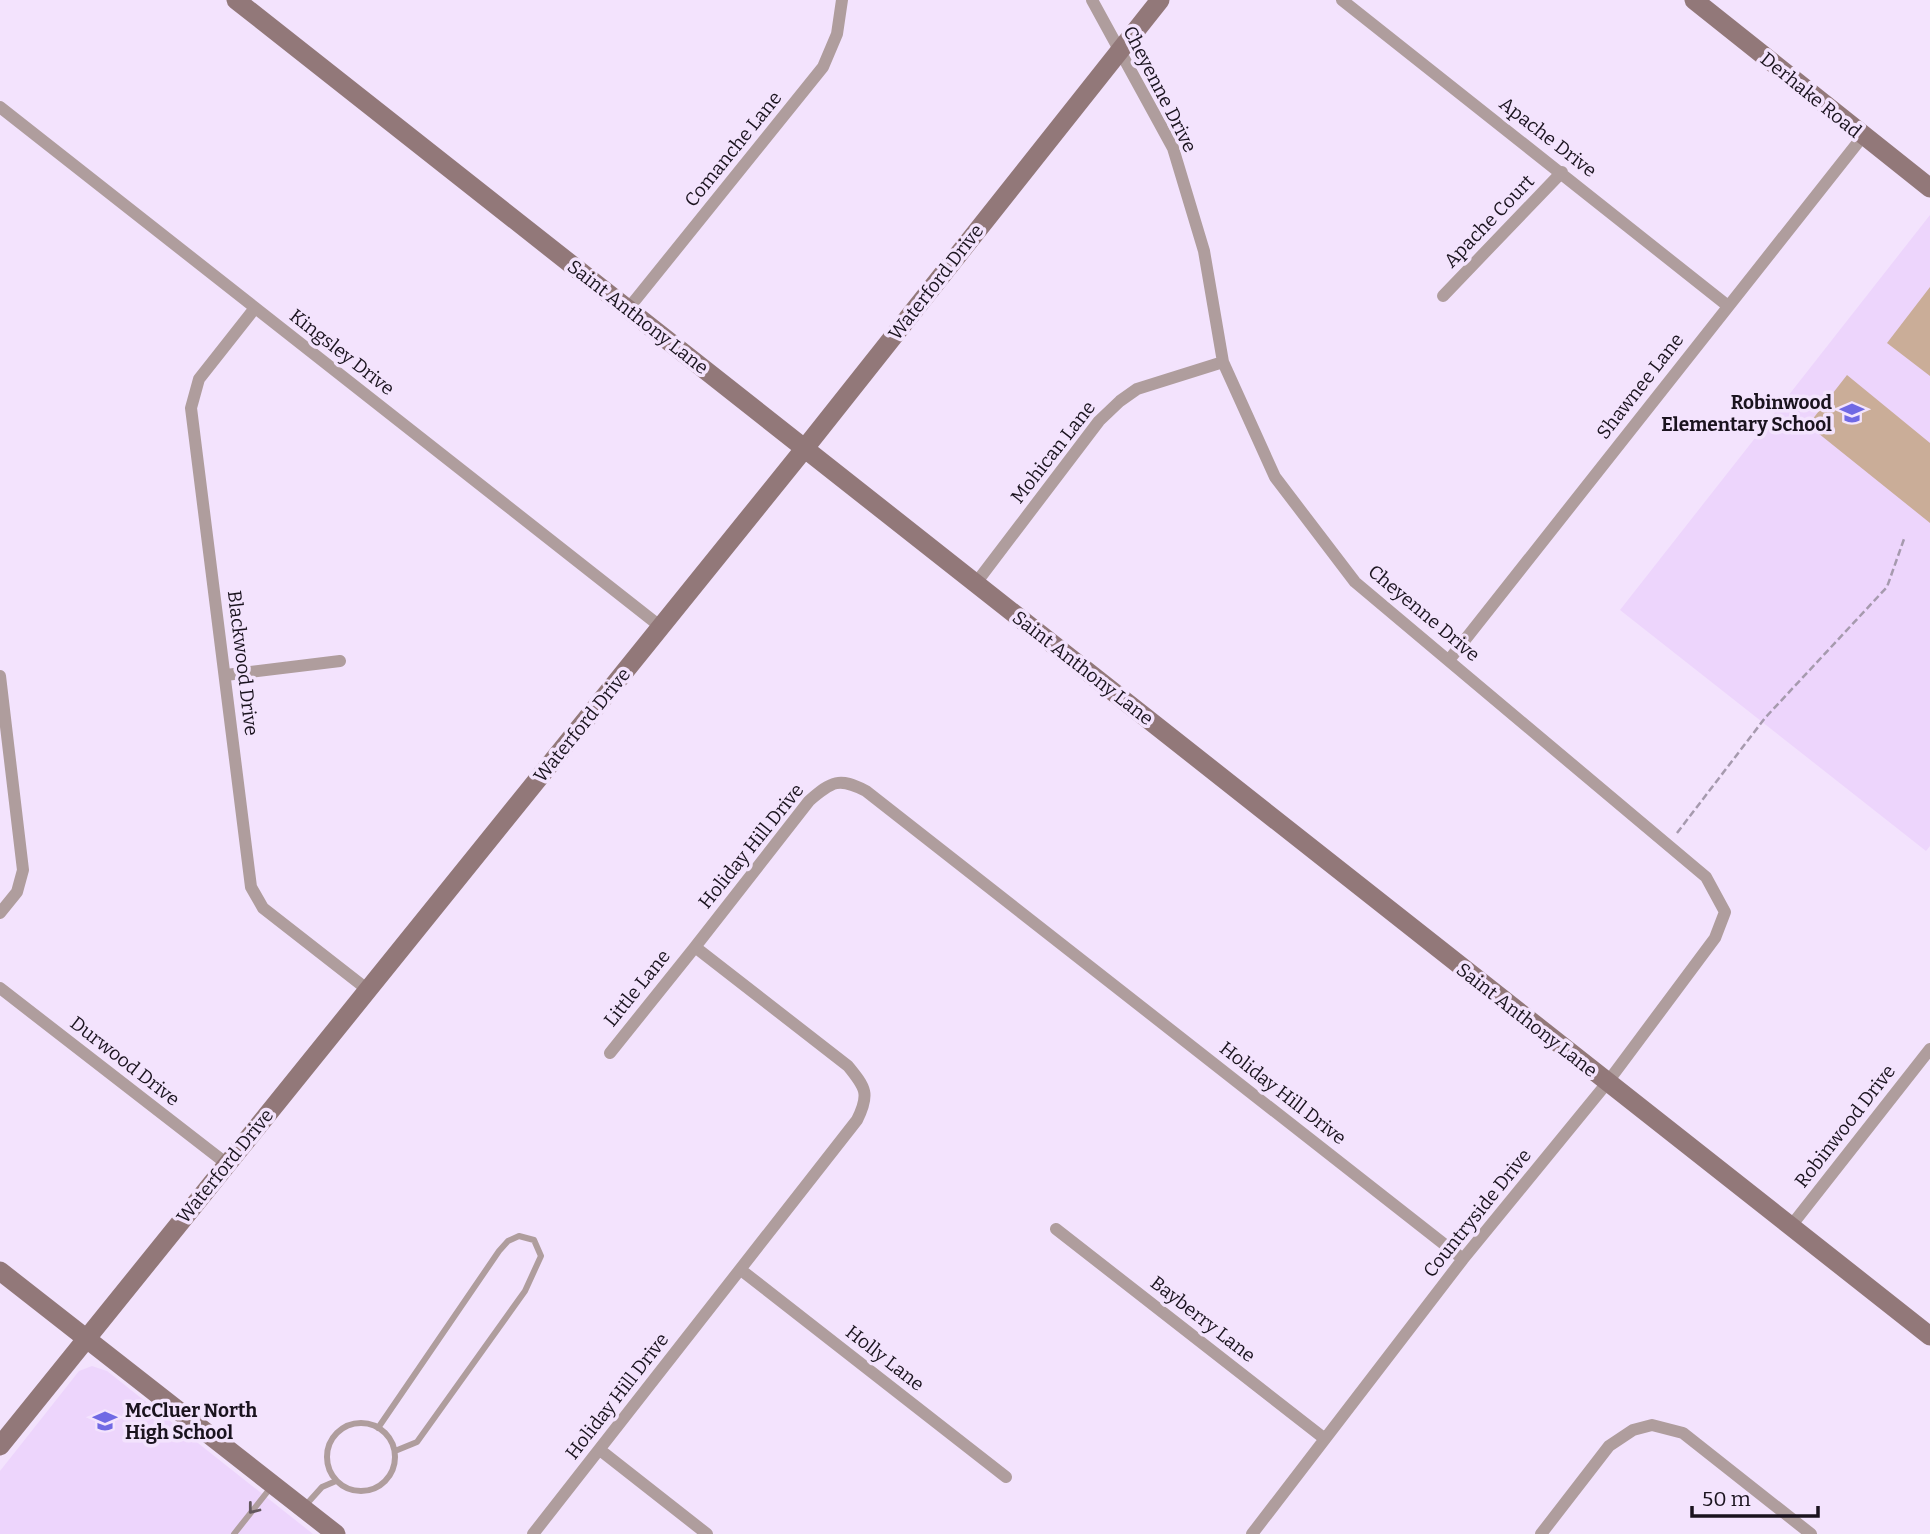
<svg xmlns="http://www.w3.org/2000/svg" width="1930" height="1534" viewBox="0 0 1930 1534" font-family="Bitter,serif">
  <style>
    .built { fill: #edd5fc }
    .building { fill: #caad98 }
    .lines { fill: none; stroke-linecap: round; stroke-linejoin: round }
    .path { stroke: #a69aae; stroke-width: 2.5; stroke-dasharray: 7 3.5; stroke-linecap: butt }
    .lane { stroke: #af9d9d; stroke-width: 6 }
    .street { stroke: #af9d9d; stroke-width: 12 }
    .secondary { stroke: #927879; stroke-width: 19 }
    .oneway { stroke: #64585e }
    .labels { text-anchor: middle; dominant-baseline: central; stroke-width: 7; stroke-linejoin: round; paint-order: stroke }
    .street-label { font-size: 19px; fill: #1a131e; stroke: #f3e3fd }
    .poi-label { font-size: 19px; font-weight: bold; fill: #1a131e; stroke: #f3e3fd; text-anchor: end }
  </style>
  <rect width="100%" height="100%" fill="#f3e3fd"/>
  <path class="built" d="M 1930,215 L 1930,846 L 1926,851 L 1620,610 Z
    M 92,1366 L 107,1371 L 313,1534 L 0,1534 L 0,1471 L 79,1371 Z"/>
  <path class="building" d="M 1930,287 L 1930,376 L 1887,343 Z
    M 1847,375 L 1930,443 L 1930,523 L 1808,425 Z"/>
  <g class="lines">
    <path class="path" d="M 1677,833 L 1765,718 L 1887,587 L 1904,539"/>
    <path class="lane" d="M327 1457a34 34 0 1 1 68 0a34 34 0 1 1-68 0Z
      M 378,1428 L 499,1251 L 508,1241 L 519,1236 L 534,1240 L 541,1256 L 525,1291 L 417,1442 L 395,1451
      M 304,1507 L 322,1487 L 336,1481
      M 234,1534 L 272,1486"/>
    <path class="street" d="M 1092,0 L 1173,148 L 1204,251 L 1223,362 L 1275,477 L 1355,582 L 1706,877 L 1725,912 L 1715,938 L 1607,1083 L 1463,1259 L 1252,1534
      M 1342,0 L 1728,306
      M 0,107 L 661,627
      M 1443,296 L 1562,172
      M 255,308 L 199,379 L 191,408 L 251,887 L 263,908 L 368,990
      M 628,309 L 823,67 L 837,34 L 842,0
      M 976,583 L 1099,421 L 1120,401 L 1137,389 L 1223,362
      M 1449,660 L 1863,136
      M 226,675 L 340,661
      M 0,676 L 23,870 L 17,892 L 0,913
      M 0,988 L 227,1164
      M 610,1053 L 695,947
      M 1791,1226 L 1930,1049
      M 1056,1229 L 1325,1439
      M 741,1270 L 1006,1477
      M 600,1450 L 707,1534
      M 533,1534 L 857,1120 C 870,1094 866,1088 848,1066 L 695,947 L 809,801 C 832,781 839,777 866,791 L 1463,1259
      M 1541,1534 L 1609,1446 L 1633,1430 L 1652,1425 L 1683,1433 L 1811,1534"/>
    <path class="secondary" d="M 236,0 L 1930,1336
      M 1694,0 L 1930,188
      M 0,1271 L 336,1534
      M 0,1446 L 805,448 L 1160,0"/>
  </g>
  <defs><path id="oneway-chevron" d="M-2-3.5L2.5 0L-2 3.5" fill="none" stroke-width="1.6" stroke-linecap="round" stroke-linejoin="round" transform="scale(1.75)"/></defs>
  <use class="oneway" href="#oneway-chevron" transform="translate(253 1509) rotate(128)"/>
  <defs>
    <g id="school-bare" transform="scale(1.89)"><path d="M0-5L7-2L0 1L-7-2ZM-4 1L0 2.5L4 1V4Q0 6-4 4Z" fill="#7069e4" stroke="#f3e3fd" stroke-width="2.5" paint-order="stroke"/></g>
  </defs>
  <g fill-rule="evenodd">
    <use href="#school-bare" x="1852" y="413"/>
    <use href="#school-bare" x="105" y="1421"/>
  </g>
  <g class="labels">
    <g class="street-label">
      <text transform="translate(1160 89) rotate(63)">Cheyenne Drive</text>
      <text transform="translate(1811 95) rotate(39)">Derhake Road</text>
      <text transform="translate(1548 137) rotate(38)">Apache Drive</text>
      <text transform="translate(733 149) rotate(-51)">Comanche Lane</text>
      <text transform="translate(1489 221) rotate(-46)">Apache Court</text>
      <text transform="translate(936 282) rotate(-52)">Waterford Drive</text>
      <text transform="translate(638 317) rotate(38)">Saint Anthony Lane</text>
      <text transform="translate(342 352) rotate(38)">Kingsley Drive</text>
      <text transform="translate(1640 386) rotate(-52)">Shawnee Lane</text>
      <text transform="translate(1053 452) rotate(-52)">Mohican Lane</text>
      <text transform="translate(1424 613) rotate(40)">Cheyenne Drive</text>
      <text transform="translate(243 663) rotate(83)">Blackwood Drive</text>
      <text transform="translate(1083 668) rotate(38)">Saint Anthony Lane</text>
      <text transform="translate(582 725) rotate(-51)">Waterford Drive</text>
      <text transform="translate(751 846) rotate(-51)">Holiday Hill Drive</text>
      <text transform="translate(637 988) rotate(-51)">Little Lane</text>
      <text transform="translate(1527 1020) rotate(38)">Saint Anthony Lane</text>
      <text transform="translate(125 1061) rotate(38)">Durwood Drive</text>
      <text transform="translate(1283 1093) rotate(38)">Holiday Hill Drive</text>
      <text transform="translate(1845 1126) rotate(-52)">Robinwood Drive</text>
      <text transform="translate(225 1166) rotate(-51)">Waterford Drive</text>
      <text transform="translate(1477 1213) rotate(-51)">Countryside Drive</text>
      <text transform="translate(1203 1319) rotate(38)">Bayberry Lane</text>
      <text transform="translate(885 1358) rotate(38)">Holly Lane</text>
      <text transform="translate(617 1396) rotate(-52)">Holiday Hill Drive</text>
    </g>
    <g class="poi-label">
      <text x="1832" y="402">Robinwood<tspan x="1832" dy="22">Elementary School</tspan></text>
      <text x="125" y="1410" text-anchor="start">McCluer North<tspan x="125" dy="22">High School</tspan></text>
    </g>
  </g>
  <path d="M1692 1506v10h126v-10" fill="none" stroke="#1a131e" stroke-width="3.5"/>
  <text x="1702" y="1506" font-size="21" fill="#1a131e" stroke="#f3e3fd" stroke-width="5" paint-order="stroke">50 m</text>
</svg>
